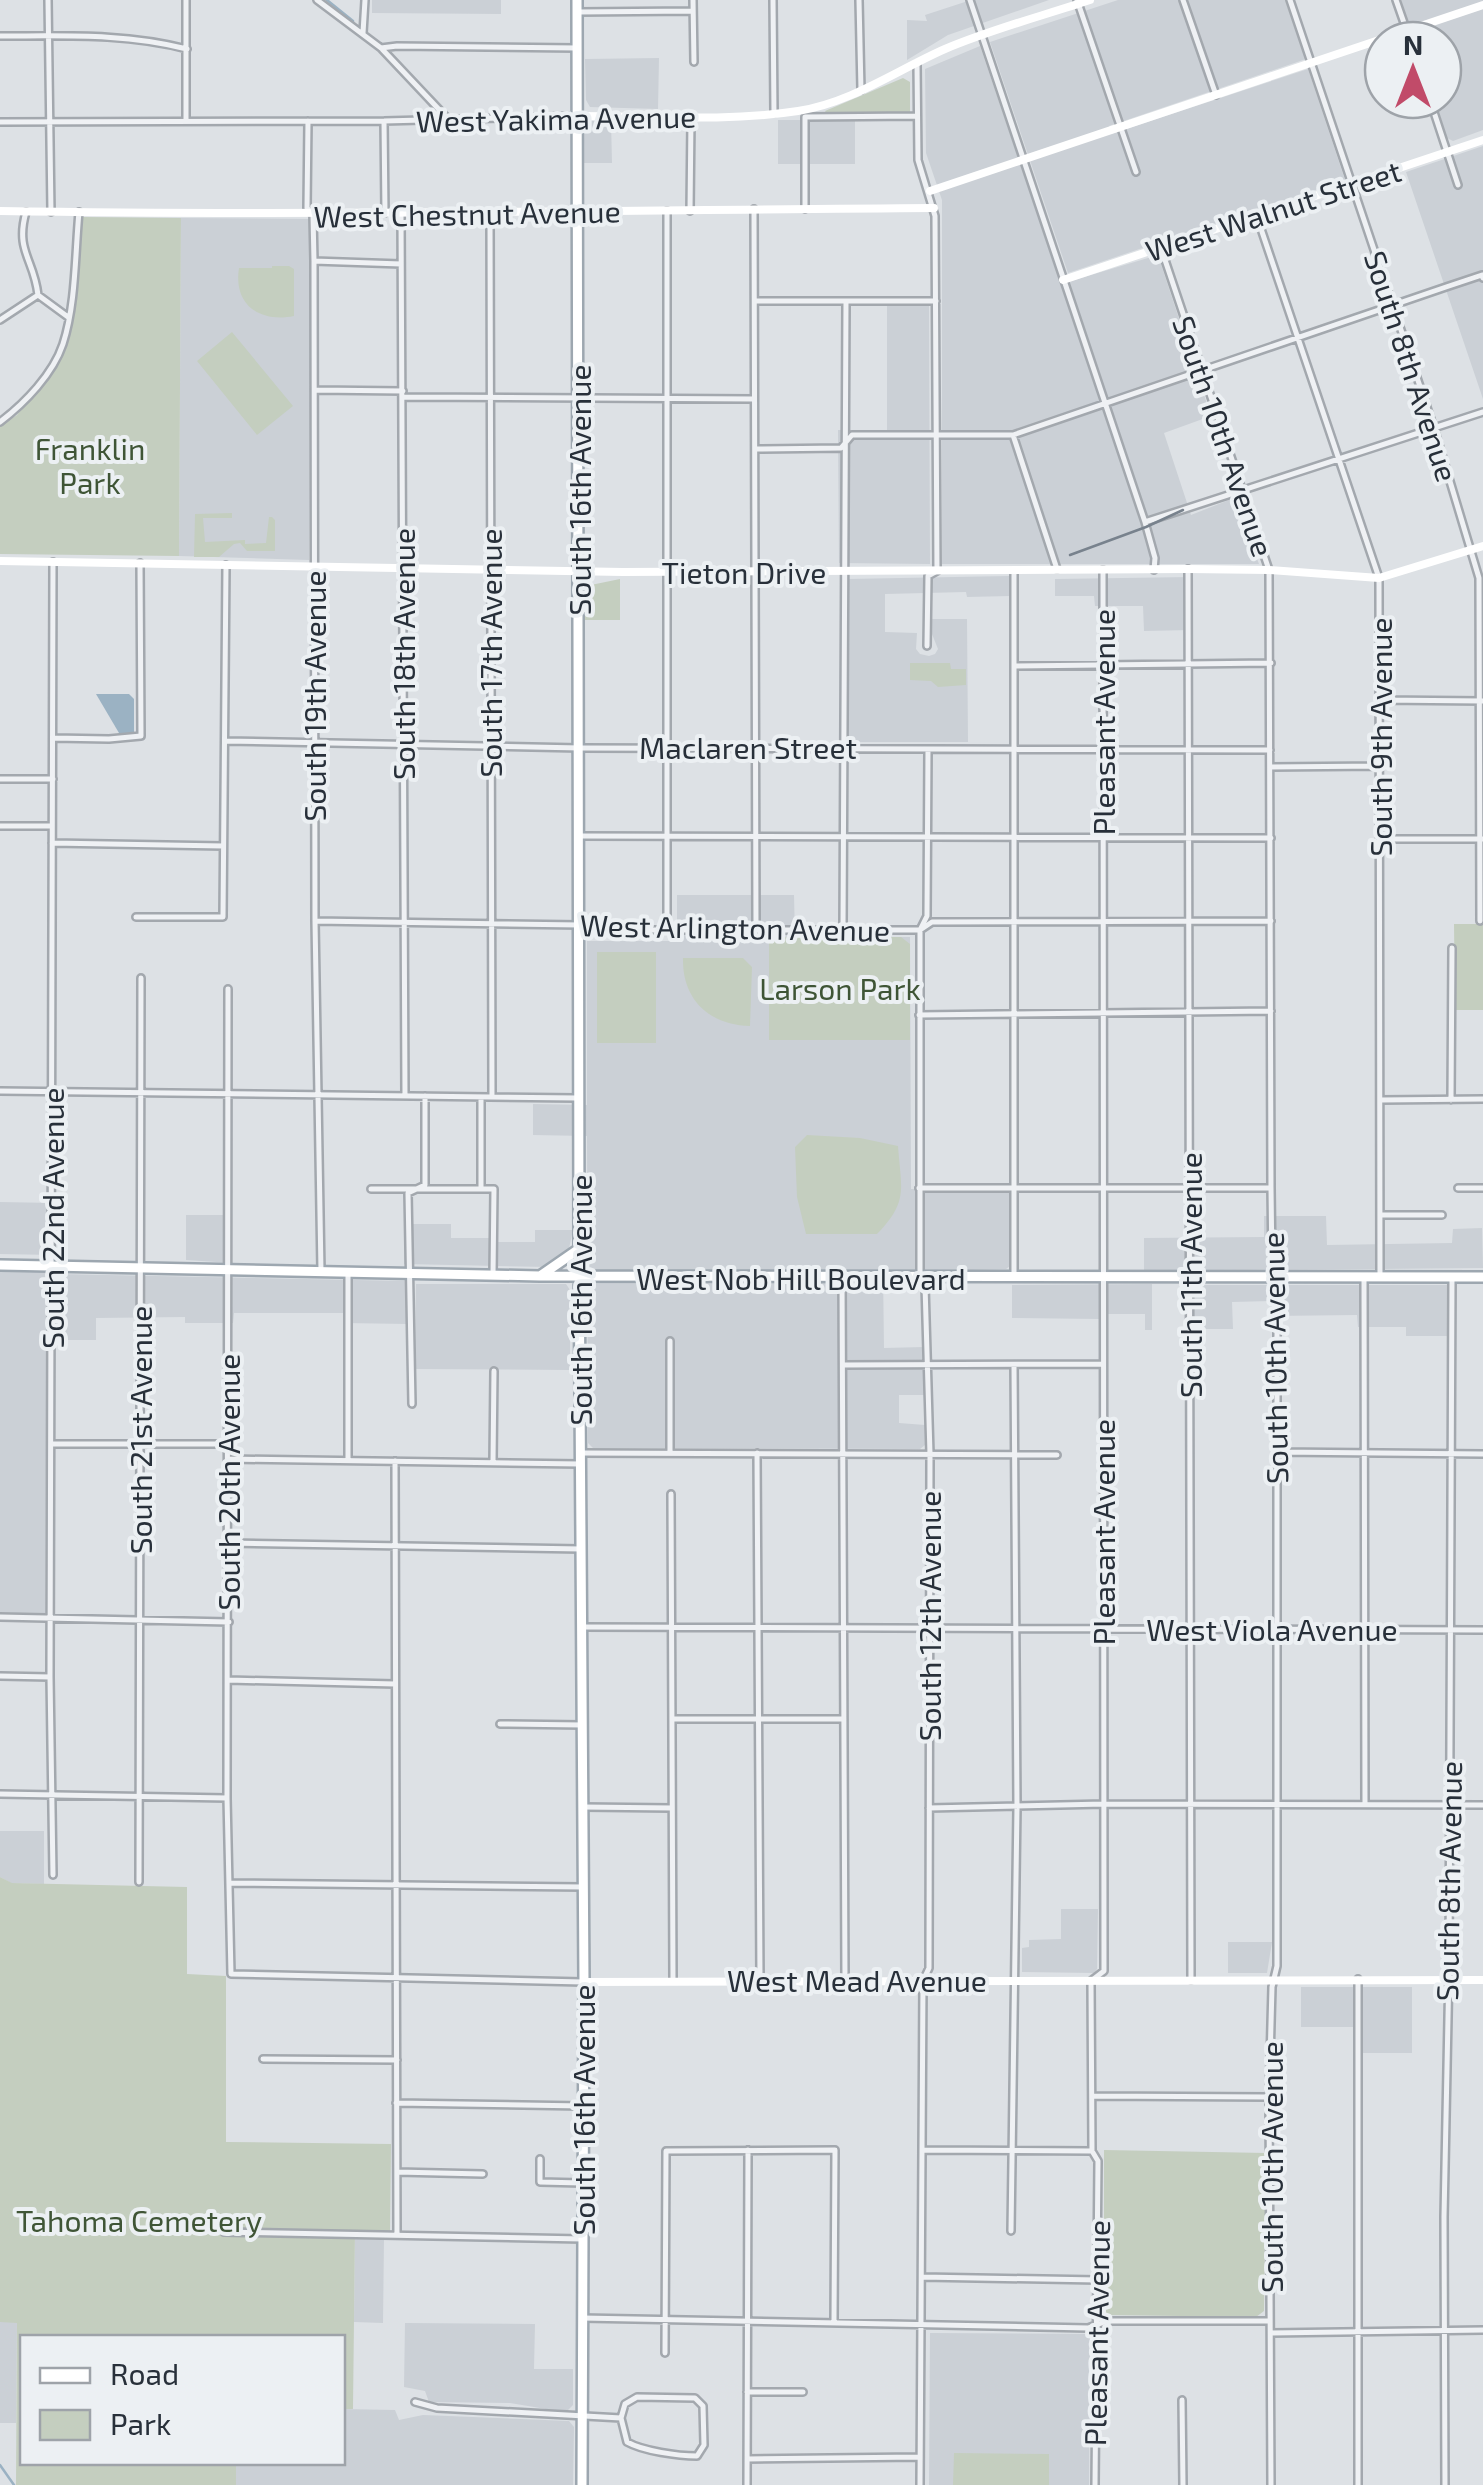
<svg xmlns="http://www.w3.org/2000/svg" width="1483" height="2485" viewBox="0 0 1483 2485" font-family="'Exo 2',sans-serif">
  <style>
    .built { fill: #cbd0d6 }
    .green { fill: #c4cebf }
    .water { fill: #9bb2c3 }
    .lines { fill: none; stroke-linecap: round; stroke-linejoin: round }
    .stream { stroke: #9bb2c3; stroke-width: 2.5 }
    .street-casing { stroke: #a3a8ae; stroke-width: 10 }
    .primary-casing { stroke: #9da7b0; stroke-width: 14 }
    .street { stroke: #eff1f4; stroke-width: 5 }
    .secondary { stroke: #fff; stroke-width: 8 }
    .primary { stroke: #fff; stroke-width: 9 }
    .tram { stroke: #78828d; stroke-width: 2.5 }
    .labels { text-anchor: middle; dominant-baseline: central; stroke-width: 8; stroke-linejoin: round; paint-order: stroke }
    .street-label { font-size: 30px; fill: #28303a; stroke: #ecf0f3 }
    .park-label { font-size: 30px; fill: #3f5536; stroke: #ecf0f3 }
  </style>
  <rect width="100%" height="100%" fill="#dde1e5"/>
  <path class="built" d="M 372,0 L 501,0 L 501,14 L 372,13 Z
    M 971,0 L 1049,0 L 948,35 L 907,60 L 907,20 L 927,21 L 925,15 Z
    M 1118,0 L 1285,0 L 1306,59 L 1109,126 L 1111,134 L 1308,69 L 1345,180 L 1068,273 L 990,42 Z
    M 1401,0 L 1483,0 L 1483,130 L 1453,141 L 1447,138 L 1435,100 L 1443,100 L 1443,40 L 1414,40 Z
    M 980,46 L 1061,284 L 1158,255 L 1211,416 L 1164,433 L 1191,515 L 1234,498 L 1259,564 L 942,564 L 942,200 L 926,153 L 925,69 Z
    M 659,58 L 658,109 L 590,107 L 586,100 L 585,59 Z
    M 778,120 L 855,120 L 855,164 L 778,164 Z
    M 590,121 L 611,121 L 612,163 L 583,163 L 583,128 Z
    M 1483,146 L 1483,399 L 1406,172 Z
    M 181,218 L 311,219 L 309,560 L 179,556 Z
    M 887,306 L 929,306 L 930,564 L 839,563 L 838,430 L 887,430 Z
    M 1009,576 L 1010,596 L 967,597 L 966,592 L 885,594 L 885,632 L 917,633 L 916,649 L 920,654 L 929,656 L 935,654 L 938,649 L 932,634 L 932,619 L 967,619 L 968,742 L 849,742 L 847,579 Z
    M 1191,577 L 1191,630 L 1144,631 L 1143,606 L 1095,606 L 1094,596 L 1055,596 L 1055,579 Z
    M 677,895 L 794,895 L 795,937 L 910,937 L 911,1189 L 1010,1190 L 1010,1266 L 1006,1269 L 883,1272 L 884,1348 L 924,1347 L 924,1395 L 899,1395 L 899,1423 L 925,1425 L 925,1445 L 920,1449 L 593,1448 L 588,1443 L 587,1136 L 533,1135 L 533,1104 L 587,1105 L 587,941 L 677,941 Z
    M 0,1202 L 54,1203 L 54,1255 L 0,1254 Z
    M 186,1215 L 232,1215 L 232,1263 L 186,1260 Z
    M 1264,1216 L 1326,1216 L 1327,1245 L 1452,1243 L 1453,1229 L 1482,1228 L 1483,1268 L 1144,1271 L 1144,1238 L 1264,1237 Z
    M 404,1224 L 451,1224 L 451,1238 L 490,1238 L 490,1242 L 535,1242 L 535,1230 L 573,1230 L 568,1253 L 548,1267 L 404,1264 Z
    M 0,1271 L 47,1271 L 45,1615 L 0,1612 Z
    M 58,1274 L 406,1281 L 408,1324 L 344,1323 L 343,1313 L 234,1313 L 233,1323 L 185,1323 L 185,1317 L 96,1318 L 96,1340 L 55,1340 L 54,1277 Z
    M 416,1284 L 566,1284 L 570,1290 L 570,1370 L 415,1369 Z
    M 1152,1284 L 1152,1330 L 1145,1330 L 1145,1314 L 1100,1314 L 1099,1319 L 1012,1318 L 1012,1285 Z
    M 1186,1285 L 1456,1285 L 1455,1336 L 1406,1336 L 1406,1327 L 1358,1327 L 1357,1315 L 1271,1316 L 1271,1301 L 1232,1302 L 1233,1329 L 1187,1329 Z
    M 0,1831 L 44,1831 L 44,1884 L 11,1883 L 0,1877 Z
    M 1061,1909 L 1098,1909 L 1097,1969 L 1094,1973 L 1022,1972 L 1022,1948 L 1029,1947 L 1029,1940 L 1061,1939 Z
    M 1228,1942 L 1272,1942 L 1267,1973 L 1228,1973 Z
    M 1301,1987 L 1412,1987 L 1412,2053 L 1354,2053 L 1353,2027 L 1301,2027 Z
    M 355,2238 L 384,2239 L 383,2323 L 354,2322 Z
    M 0,2322 L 17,2322 L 16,2423 L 0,2423 Z
    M 405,2323 L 535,2324 L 534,2369 L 573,2369 L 573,2405 L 568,2410 L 558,2411 L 510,2403 L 429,2402 L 425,2391 L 404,2387 Z
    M 930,2333 L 1090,2334 L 1089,2485 L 929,2485 Z
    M 343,2409 L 395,2410 L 399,2420 L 423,2415 L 569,2421 L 574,2427 L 573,2485 L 236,2485 L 236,2463 L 342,2462 Z"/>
  <path class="green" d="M 903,78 L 910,82 L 910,114 L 827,114 L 825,111 Z
    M 83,217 L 181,218 L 179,556 L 0,554 L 0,426 L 17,415 L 64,351 Z
    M 272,266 L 289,266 L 294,269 L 294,316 C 260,323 233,305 239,268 L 272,268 Z
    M 232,332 L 293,406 L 257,435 L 197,361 Z
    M 232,513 L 232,518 L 203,518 L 205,542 L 245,540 L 245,544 L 266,543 L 269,517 L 272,517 L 275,520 L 275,551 L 247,551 L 240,543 L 234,544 L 219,557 L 194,557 L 195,514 Z
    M 620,579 L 620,620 L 585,620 L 586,586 Z
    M 910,663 L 950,663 L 951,669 L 966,669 L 966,685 L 938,687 L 931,681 L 910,680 Z
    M 1454,924 L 1483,924 L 1483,1010 L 1455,1010 Z
    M 769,937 L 901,937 L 910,944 L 910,1040 L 769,1040 Z
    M 597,952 L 656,952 L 656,1043 L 597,1043 Z
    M 683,958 L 743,958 L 752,967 L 750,1026 C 710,1025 682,1000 683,958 Z
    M 807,1135 L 860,1138 L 898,1146 C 901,1189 909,1201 877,1234 L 806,1234 L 797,1197 L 795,1147 Z
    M 0,1877 L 12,1883 L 187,1887 L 187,1974 L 226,1976 L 226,2142 L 391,2144 L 390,2231 L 355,2231 L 353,2409 L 343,2409 L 342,2338 L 22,2338 L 22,2462 L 236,2463 L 236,2485 L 16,2485 L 17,2323 L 0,2322 Z
    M 1104,2150 L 1266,2153 L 1264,2311 L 1256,2317 L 1104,2315 Z
    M 954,2453 L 1049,2454 L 1049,2485 L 953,2485 Z"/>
  <path class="water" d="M 96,694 L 129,694 L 134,699 L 134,733 L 119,733 Z"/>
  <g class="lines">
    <path class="stream" d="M 327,0 L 353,21
      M 0,2465 L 14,2485"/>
    <g class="street-casing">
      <path id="street" d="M 48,0 L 51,212
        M 186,0 L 186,120
        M 317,0 L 381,48 L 448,119
        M 693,0 L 694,62
        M 773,0 L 774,113
        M 859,0 L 861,90
        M 970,0 L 1145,522 L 1155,558 L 1154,570
        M 1077,0 L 1136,172
        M 1183,0 L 1216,95
        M 1290,0 L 1434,428 L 1479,578 L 1480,921
        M 1396,0 L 1410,40
        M 578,12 L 693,11
        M 363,33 L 365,0
        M 0,36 C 64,36 126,33 187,49
        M 381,48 L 397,46 L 577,48
        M 917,64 L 918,160 L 935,216 L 937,571 L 928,576 L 927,646
        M 1430,100 L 1458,185
        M 805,117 L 917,116
        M 805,117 L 805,209
        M 308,121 L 307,208 L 313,215 L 314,261 L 315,921 L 321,1271
        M 384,121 L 385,213
        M 0,122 L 384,121 L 577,116
        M 754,209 L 756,930
        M 667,211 L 667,930
        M 690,211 L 691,119
        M 26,212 C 15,251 34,259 38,295
        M 401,213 L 405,1096
        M 490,213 L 492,1096
        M 1257,217 L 1379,578 L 1380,1277
        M 1161,248 L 1269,570 L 1271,1188 L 1272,1265 L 1277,1277 L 1277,1966 L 1272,1987 L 1269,2097 L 1271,2485
        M 314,261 L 401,264
        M 755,301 L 936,301
        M 0,320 L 38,295 L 68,317
        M 316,390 L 403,391
        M 403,397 L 754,399
        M 0,422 C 25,403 53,374 63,344 C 76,304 75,254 79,212
        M 1013,435 L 1057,569
        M 755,449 L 841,448 L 852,435 L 1013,435 L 1446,287 L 1482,275 L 1483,278
        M 1145,522 L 1483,412
        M 53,562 L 50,1677 L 53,1875
        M 1188,569 L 1191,1980
        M 1015,666 L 1271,663
        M 1381,700 L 1483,701
        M 53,738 L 109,739 L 141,736 L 140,563
        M 225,741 L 580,748 L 1270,750
        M 1270,767 L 1380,766
        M 0,779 L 53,779
        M 0,826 L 52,826
        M 580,836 L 1271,838
        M 1381,839 L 1483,839
        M 52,843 L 223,846
        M 136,917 L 223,917 L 226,565
        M 315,921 L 580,925 L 596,930 L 920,930 L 932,922 L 1271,921
        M 843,930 L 846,301
        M 228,989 L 227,1798 L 231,1974 L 583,1982
        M 919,1015 L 1271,1011
        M 0,1091 L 577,1098
        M 481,1097 L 481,1189
        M 1381,1100 L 1483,1099
        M 1451,1100 L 1452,948
        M 919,1188 L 1271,1188
        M 1458,1188 L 1483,1188
        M 371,1189 L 494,1189 L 493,1275
        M 1380,1215 L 1442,1215
        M 348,1273 L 348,1460
        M 1364,1277 L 1365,1804
        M 842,1278 L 845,1980
        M 1014,1278 L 1014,571
        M 670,1341 L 670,1453
        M 843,1365 L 1102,1364
        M 412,1404 L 408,1193 L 425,1185 L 425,1096
        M 52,1444 L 229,1444
        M 1278,1452 L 1483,1454
        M 580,1453 L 1057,1455
        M 757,1453 L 760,1979
        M 229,1459 L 580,1464
        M 395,1461 L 397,2235
        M 493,1462 L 494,1371
        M 671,1494 L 673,1980
        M 229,1543 L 581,1549
        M 0,1617 L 229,1622
        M 581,1627 L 1483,1630
        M 0,1676 L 50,1677
        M 228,1680 L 395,1684
        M 673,1719 L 844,1719
        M 500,1724 L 582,1725
        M 0,1794 L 227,1798
        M 583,1807 L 672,1808
        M 929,1808 L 1104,1804 L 1483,1805
        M 139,1882 L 141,978
        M 231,1883 L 583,1887
        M 263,2059 L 397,2060
        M 1092,2096 L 1269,2097
        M 396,2103 L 583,2106
        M 922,2150 L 1092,2151
        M 540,2159 L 540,2182 L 582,2183
        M 397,2172 L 483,2174
        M 1011,2231 L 1017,1807 L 1014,1365
        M 224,2232 L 582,2239
        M 922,2277 L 1098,2280
        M 582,2318 L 1088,2328 L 1107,2321 L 1270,2321
        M 1271,2333 L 1483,2330
        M 665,2353 L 666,2151 L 835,2150 L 834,2321
        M 747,2392 L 803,2392
        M 637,2397 L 695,2398 L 703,2406 L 704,2445 L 697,2456 C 678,2456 643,2451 627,2442 L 621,2418 L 625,2404 Z
        M 1182,2400 L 1183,2485
        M 415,2402 L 437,2408 L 621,2418
        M 747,2459 L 919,2457
        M 747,2485 L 748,2150
        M 920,2485 L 923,1981 L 929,1968 L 930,1454 L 925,1285 L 920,1278 L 920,930 L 927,916 L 928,750
        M 1095,2485 L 1098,2161 L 1092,2151 L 1091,1981 L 1104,1971 L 1103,570
        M 1358,2485 L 1358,1979
        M 1445,2485 L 1444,2217 L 1449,1968 L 1452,1277"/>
    </g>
    <g class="primary-casing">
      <path id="primary" d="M 577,0 L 579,1246
        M 579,1249 L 584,1982 L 582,2485
        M 0,1265 L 540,1276 L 579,1249
        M 543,1276 L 1483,1277"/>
    </g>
    <use href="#street" class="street"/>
    <path class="secondary" d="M 577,116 C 650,116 726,122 798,111 C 851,103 897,70 945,49 C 992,29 1042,16 1090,0
      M 930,191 L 1483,5
      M 0,211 C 312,216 623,210 934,208
      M 1063,280 L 1483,140
      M 0,561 L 623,572 L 1188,569 L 1269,570 L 1379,578 L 1483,546
      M 584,1982 L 1483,1980"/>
    <use href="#primary" class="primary"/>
    <path class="tram" d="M 1070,555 L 1146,527 L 1183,510"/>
  </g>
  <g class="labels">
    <g class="street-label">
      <text transform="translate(556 118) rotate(-1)">West Yakima Avenue</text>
      <text transform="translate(1273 210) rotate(-18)">West Walnut Street</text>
      <text transform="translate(467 213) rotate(-1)">West Chestnut Avenue</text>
      <text transform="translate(1412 366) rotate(72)">South 8th Avenue</text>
      <text transform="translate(1224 436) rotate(71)">South 10th Avenue</text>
      <text transform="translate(579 490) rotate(-90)">South 16th Avenue</text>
      <text x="744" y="572">Tieton Drive</text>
      <text transform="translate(490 653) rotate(-90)">South 17th Avenue</text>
      <text transform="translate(403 654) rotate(-90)">South 18th Avenue</text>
      <text transform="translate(314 696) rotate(-90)">South 19th Avenue</text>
      <text transform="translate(1103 722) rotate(-90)">Pleasant Avenue</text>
      <text transform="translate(1380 737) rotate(-90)">South 9th Avenue</text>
      <text x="748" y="747">Maclaren Street</text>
      <text transform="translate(735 927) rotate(1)">West Arlington Avenue</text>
      <text transform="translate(52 1218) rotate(-90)">South 22nd Avenue</text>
      <text transform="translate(1190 1275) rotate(-90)">South 11th Avenue</text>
      <text x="801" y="1278">West Nob Hill Boulevard</text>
      <text transform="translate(580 1300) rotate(-90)">South 16th Avenue</text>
      <text transform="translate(1274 1358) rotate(-91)">South 10th Avenue</text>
      <text transform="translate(140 1430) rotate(-90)">South 21st Avenue</text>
      <text transform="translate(228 1482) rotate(-90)">South 20th Avenue</text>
      <text transform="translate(1103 1532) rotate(-90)">Pleasant Avenue</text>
      <text transform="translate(929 1616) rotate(-90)">South 12th Avenue</text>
      <text x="1272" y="1629">West Viola Avenue</text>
      <text transform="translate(1448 1881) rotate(-89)">South 8th Avenue</text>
      <text x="857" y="1980">West Mead Avenue</text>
      <text transform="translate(583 2110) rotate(-90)">South 16th Avenue</text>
      <text transform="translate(1271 2167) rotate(-90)">South 10th Avenue</text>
      <text transform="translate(1096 2333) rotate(-89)">Pleasant Avenue</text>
    </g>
    <g class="park-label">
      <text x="90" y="448">Franklin<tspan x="90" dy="34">Park</tspan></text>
      <text x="840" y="988">Larson Park</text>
      <text x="139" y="2220">Tahoma Cemetery</text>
    </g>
  </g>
  <rect x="20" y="2335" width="325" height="130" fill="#ecf0f3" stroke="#9ea3a9" stroke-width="2.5"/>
  <rect x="40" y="2368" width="50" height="15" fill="#ffffff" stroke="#9ea3a9" stroke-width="2.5"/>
  <text x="110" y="2385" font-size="30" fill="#28303a">Road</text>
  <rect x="40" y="2410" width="50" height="30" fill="#c4cebf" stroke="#9ea3a9" stroke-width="2.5"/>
  <text x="110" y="2435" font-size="30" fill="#28303a">Park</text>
  <g transform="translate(1413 70)"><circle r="48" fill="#ecf0f3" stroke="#9ea3a9" stroke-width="2.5"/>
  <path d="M0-8L18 38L0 25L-18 38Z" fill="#c14b69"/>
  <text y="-15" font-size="28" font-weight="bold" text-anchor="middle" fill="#28303a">N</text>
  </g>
</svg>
